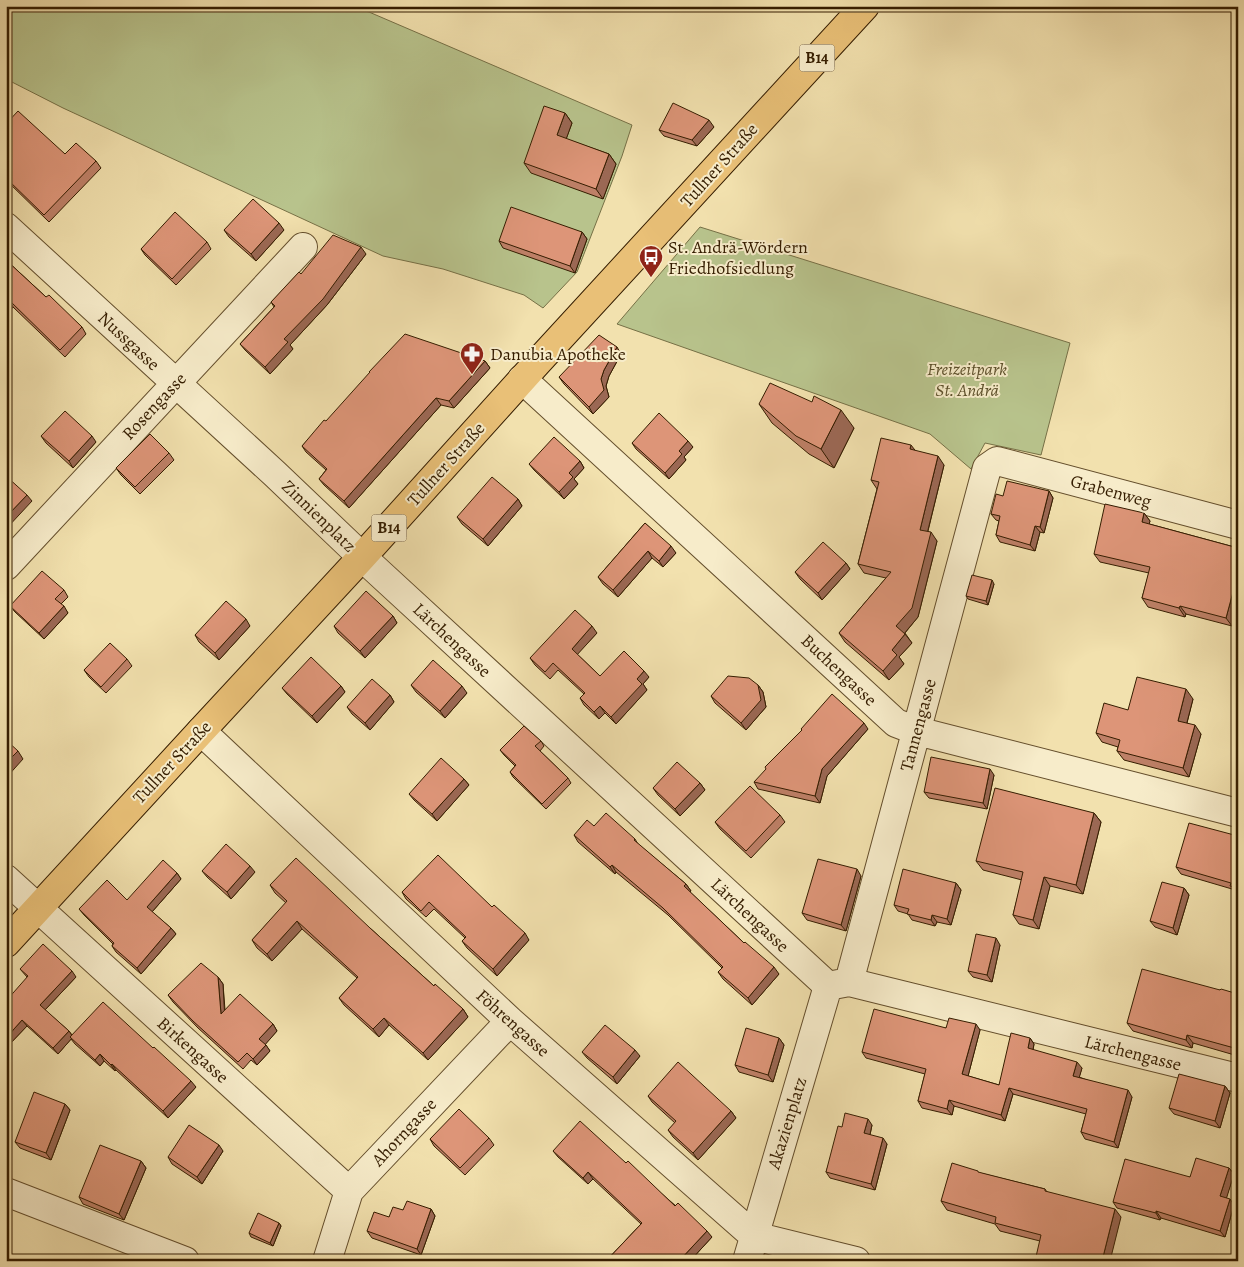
<svg xmlns="http://www.w3.org/2000/svg" width="1244" height="1267" viewBox="0 0 1244 1267" font-family="Alegreya,serif">
  <style>
    .green { fill: #b8c38c; stroke: #767046 }
    .lines { fill: none; stroke-linecap: round; stroke-linejoin: round }
    .minor-casing { stroke: #644e2c; stroke-width: 30 }
    .major-casing { stroke: #351d00; stroke-width: 30 }
    .minor { stroke: #f7ecca; stroke-width: 28 }
    .major { stroke: #e9c077; stroke-width: 28 }
    .wall { fill: #be8067; stroke: #351d00 }
    .shaded-wall { fill: #9b6854; stroke: #351d00 }
    .building { fill: #dd9578; stroke: #351d00 }
    .labels { text-anchor: middle; dominant-baseline: central; stroke-width: 4; stroke-linejoin: round; paint-order: stroke }
    .shield { fill: #f7ecca; stroke: #6f5b3d; stroke-width: 1 }
    .shield-label { font-size: 16px; font-weight: bold; fill: #351d00 }
    .street-label { font-size: 18px; fill: #351d00; stroke: #f7ecca }
    .poi-label { font-size: 18px; fill: #351d00; stroke: #f7ecca; text-anchor: start }
    .park-label { font-size: 18px; font-style: italic; fill: #5c4f2a; stroke: #f7ecca }
  </style>
  <rect width="100%" height="100%" fill="#f2e1ae"/>
  <filter id="stains"><feTurbulence type="fractalNoise" baseFrequency=".004" numOctaves="4"/><feColorMatrix values="0 0 0 0 .2 0 0 0 0 .09 0 0 0 0 .02 0 0 0 .5 -.17"/></filter>
  <radialGradient id="worn" r=".72"><stop offset=".6" stop-color="#630" stop-opacity="0"/><stop offset="1" stop-color="#630" stop-opacity=".3"/></radialGradient>
  <path class="green" d="M 6,6 L 343,6 L 369,12 L 632,125 L 622,156 L 577,272 L 543,308 L 524,295 L 443,269 L 383,256 L 63,108 L 6,79 Z
    M 700,227 L 1070,343 L 1041,455 L 985,443 L 971,469 L 930,434 L 617,324 Z"/>
  <g class="lines">
    <g class="minor-casing">
      <path id="minor" d="M 6,227 L 275,474 L 362,557 L 828,986 L 849,982 L 1238,1078
        M 522,379 L 896,723 L 917,731 L 1238,813
        M 6,566 L 303,247
        M 201,731 L 510,1021 L 754,1236 L 856,1261
        M 6,879 L 349,1191
        M 849,982 L 987,468 L 997,461 L 1238,525
        M 6,1192 L 185,1261
        M 327,1261 L 349,1191 L 510,1021
        M 747,1261 L 828,986"/>
    </g>
    <g class="major-casing">
      <path id="major" d="M 6,943 L 201,731 L 362,557 L 536,364 L 865,6"/>
    </g>
    <use href="#minor" class="minor"/>
    <use href="#major" class="major"/>
  </g>
  <path class="wall" d="M 565,113 L 572,123 L 566,139 L 609,154 L 616,164 L 603,199 L 531,173 L 524,163 Z
    M 6,124 L 65,154 L 96,161 L 101,168 L 49,222 L 6,180 Z
    M 714,127 L 697,146 L 664,136 L 659,130 Z
    M 224,230 L 284,230 L 256,261 L 229,237 Z
    M 582,232 L 587,239 L 575,273 L 503,248 L 499,241 Z
    M 207,242 L 211,249 L 176,285 L 145,255 L 141,249 Z
    M 366,254 L 327,305 L 290,345 L 293,349 L 270,374 L 245,350 L 240,344 L 274,307 L 271,302 L 301,274 Z
    M 6,260 L 46,297 L 82,327 L 86,334 L 65,357 L 13,307 L 6,315 Z
    M 621,354 L 609,376 L 606,386 L 609,397 L 593,414 L 564,384 L 559,377 Z
    M 485,361 L 490,368 L 454,408 L 441,405 L 349,508 L 324,485 L 319,479 L 326,470 L 306,452 L 302,446 L 326,421 Z
    M 759,404 L 854,428 L 834,468 L 809,454 L 772,423 Z
    M 41,436 L 96,442 L 73,468 L 46,443 Z
    M 632,443 L 693,447 L 684,457 L 686,460 L 669,479 L 636,449 Z
    M 915,451 L 944,465 L 928,531 L 937,541 L 918,617 L 905,633 L 912,643 L 899,657 L 904,664 L 889,680 L 845,642 L 839,633 L 886,578 L 864,573 L 858,564 L 877,489 L 871,480 Z
    M 169,453 L 174,460 L 140,494 L 121,475 L 116,468 Z
    M 580,461 L 584,468 L 574,479 L 578,484 L 564,499 L 534,470 L 529,464 Z
    M 1049,491 L 1053,498 L 1044,533 L 1040,532 L 1035,551 L 1000,542 L 996,535 L 999,521 L 996,520 L 991,514 L 1003,496 Z
    M 518,499 L 522,506 L 488,546 L 462,524 L 457,517 Z
    M 1144,513 L 1150,521 L 1149,524 L 1238,548 L 1238,604 L 1232,626 L 1186,614 L 1185,617 L 1148,607 L 1142,598 L 1149,573 L 1100,562 L 1094,554 Z
    M 645,523 L 676,553 L 663,567 L 652,558 L 618,597 L 603,584 L 598,577 Z
    M 846,563 L 850,569 L 822,600 L 800,579 L 795,572 Z
    M 994,584 L 988,605 L 968,599 L 966,596 Z
    M 64,590 L 68,597 L 61,604 L 68,613 L 44,639 L 15,612 L 10,606 Z
    M 393,616 L 397,623 L 365,658 L 338,633 L 334,626 Z
    M 250,626 L 219,660 L 199,642 L 195,635 Z
    M 597,633 L 577,654 L 600,676 L 649,677 L 643,684 L 647,690 L 616,724 L 605,713 L 599,719 L 584,705 L 580,698 L 584,694 L 558,670 L 550,679 L 535,665 L 530,658 Z
    M 127,659 L 132,666 L 106,693 L 89,677 L 84,670 Z
    M 411,685 L 467,693 L 445,718 L 416,692 Z
    M 758,685 L 763,692 L 766,707 L 746,730 L 715,703 L 711,696 Z
    M 341,686 L 345,692 L 317,723 L 287,694 L 282,688 Z
    M 390,695 L 394,702 L 370,730 L 352,714 L 347,707 Z
    M 1193,699 L 1187,723 L 1201,734 L 1189,777 L 1124,760 L 1117,751 L 1118,747 L 1102,742 L 1096,733 L 1128,710 Z
    M 868,729 L 827,776 L 820,803 L 758,789 L 754,782 Z
    M 541,741 L 544,746 L 540,751 L 568,778 L 571,783 L 546,809 L 513,777 L 510,772 L 515,766 L 504,755 L 500,750 Z
    M 994,775 L 987,809 L 929,798 L 924,792 Z
    M 464,779 L 469,785 L 437,821 L 414,800 L 409,794 Z
    M 700,783 L 705,790 L 680,816 L 658,795 L 653,788 Z
    M 1094,813 L 1101,822 L 1083,894 L 1050,886 L 1039,929 L 1019,924 L 1013,915 L 1022,880 L 983,870 L 976,861 Z
    M 780,815 L 785,822 L 751,858 L 720,829 L 715,822 Z
    M 594,826 L 635,839 L 638,844 L 686,884 L 691,891 L 690,892 L 744,943 L 779,974 L 752,1005 L 723,979 L 718,972 L 722,968 L 668,915 L 616,872 L 615,874 L 578,842 L 574,835 Z
    M 1238,836 L 1238,894 L 1235,893 L 1232,889 L 1181,874 L 1176,867 Z
    M 202,871 L 255,872 L 231,899 L 207,877 Z
    M 177,873 L 181,879 L 152,912 L 171,928 L 176,934 L 141,974 L 116,952 L 112,946 L 113,944 L 84,915 L 79,909 L 127,900 Z
    M 861,876 L 846,931 L 807,920 L 802,913 Z
    M 956,883 L 961,890 L 951,925 L 937,922 L 935,926 L 912,920 L 908,914 L 898,911 L 894,905 Z
    M 270,885 L 370,928 L 434,986 L 463,1009 L 468,1017 L 428,1060 L 389,1025 L 379,1037 L 344,1005 L 339,998 L 357,978 L 302,929 L 272,961 L 257,948 L 252,940 L 286,903 L 275,893 Z
    M 1184,888 L 1189,895 L 1177,935 L 1155,927 L 1150,921 Z
    M 402,892 L 492,907 L 529,940 L 497,976 L 467,948 L 462,941 L 465,938 L 434,909 L 426,917 L 406,899 Z
    M 1000,945 L 992,982 L 973,977 L 968,971 Z
    M 20,969 L 76,977 L 45,1010 L 69,1031 L 72,1035 L 196,1087 L 168,1118 L 116,1070 L 115,1071 L 104,1061 L 100,1066 L 75,1044 L 71,1039 L 58,1054 L 27,1026 L 6,1048 L 27,977 Z
    M 218,977 L 223,984 L 225,1010 L 273,1024 L 277,1031 L 265,1044 L 270,1051 L 257,1065 L 251,1060 L 243,1069 L 198,1028 L 173,1002 L 168,995 Z
    M 1220,990 L 1238,994 L 1238,1056 L 1193,1043 L 1192,1048 L 1133,1031 L 1127,1023 Z
    M 946,1028 L 980,1030 L 968,1076 L 999,1085 L 1030,1038 L 1034,1044 L 1033,1050 L 1082,1068 L 1079,1077 L 1132,1097 L 1118,1148 L 1085,1139 L 1081,1132 L 1086,1114 L 1013,1094 L 1005,1121 L 954,1106 L 952,1115 L 922,1108 L 918,1101 L 925,1074 L 866,1058 L 862,1052 Z
    M 779,1038 L 784,1045 L 773,1082 L 739,1072 L 735,1065 Z
    M 582,1052 L 640,1056 L 617,1084 L 587,1058 Z
    M 1225,1086 L 1230,1093 L 1220,1128 L 1174,1114 L 1169,1108 Z
    M 648,1096 L 731,1111 L 736,1118 L 698,1160 L 673,1137 L 668,1130 L 675,1123 L 652,1102 Z
    M 65,1104 L 70,1110 L 51,1160 L 20,1148 L 15,1142 Z
    M 872,1125 L 870,1135 L 887,1144 L 875,1190 L 830,1178 L 826,1172 L 842,1127 Z
    M 489,1138 L 494,1145 L 465,1175 L 434,1146 L 430,1139 Z
    M 223,1151 L 202,1184 L 172,1164 L 168,1157 Z
    M 553,1151 L 626,1163 L 712,1237 L 690,1261 L 606,1261 L 641,1224 L 593,1179 L 588,1184 L 558,1157 Z
    M 141,1161 L 146,1168 L 124,1220 L 83,1204 L 79,1197 Z
    M 1229,1168 L 1234,1174 L 1226,1198 L 1234,1205 L 1225,1237 L 1161,1218 L 1160,1220 L 1117,1208 L 1113,1202 L 1190,1177 Z
    M 980,1173 L 1045,1189 L 1047,1192 L 1121,1217 L 1040,1241 L 1000,1231 L 995,1224 L 947,1210 L 941,1201 Z
    M 431,1209 L 435,1216 L 421,1255 L 372,1238 L 367,1231 L 389,1217 L 403,1210 Z
    M 279,1223 L 281,1226 L 273,1246 L 251,1237 L 249,1233 Z"/>
  <path class="shaded-wall" d="M 565,113 L 572,123 L 564,145 L 557,135 Z
    M 709,120 L 714,127 L 697,146 L 692,140 Z
    M 609,154 L 616,164 L 603,199 L 596,189 Z
    M 279,223 L 284,230 L 256,261 L 251,254 Z
    M 582,232 L 587,239 L 575,273 L 570,266 Z
    M 361,247 L 366,254 L 327,305 L 290,345 L 293,349 L 270,374 L 265,367 L 284,339 Z
    M 9,300 L 13,307 L 6,315 L 6,303 Z
    M 617,347 L 621,354 L 609,376 L 606,386 L 609,397 L 593,414 L 589,407 L 601,379 L 604,370 Z
    M 485,361 L 490,368 L 454,408 L 449,401 Z
    M 436,398 L 441,405 L 349,508 L 344,501 Z
    M 841,410 L 854,428 L 834,468 L 821,449 Z
    M 92,436 L 96,442 L 73,468 L 69,461 Z
    M 688,441 L 693,447 L 684,457 L 686,460 L 669,479 L 665,473 L 679,451 Z
    M 911,445 L 918,454 L 910,449 Z
    M 938,456 L 944,465 L 926,538 L 920,530 Z
    M 580,461 L 584,468 L 574,479 L 578,484 L 564,499 L 559,492 L 569,473 Z
    M 1049,491 L 1053,498 L 1044,533 L 1040,527 Z
    M 27,495 L 32,501 L 6,529 L 6,517 Z
    M 518,499 L 522,506 L 488,546 L 483,539 Z
    M 1144,513 L 1150,521 L 1147,531 L 1142,522 Z
    M 1035,526 L 1040,532 L 1035,551 L 1030,545 Z
    M 931,532 L 937,541 L 918,617 L 903,635 L 896,626 Z
    M 671,546 L 676,553 L 663,567 L 659,561 Z
    M 648,551 L 652,558 L 618,597 L 613,590 Z
    M 846,563 L 850,569 L 822,600 L 818,593 Z
    M 992,580 L 994,584 L 988,605 L 986,601 Z
    M 1233,592 L 1238,599 L 1238,604 L 1232,626 L 1226,618 Z
    M 64,606 L 68,613 L 44,639 L 39,633 Z
    M 1180,606 L 1186,614 L 1185,617 L 1179,608 Z
    M 393,616 L 397,623 L 365,658 L 360,651 Z
    M 246,619 L 250,626 L 219,660 L 215,653 Z
    M 592,626 L 597,633 L 576,656 L 572,649 Z
    M 905,634 L 912,643 L 899,657 L 904,664 L 889,680 L 883,671 L 892,650 Z
    M 644,671 L 649,677 L 643,684 L 647,690 L 616,724 L 611,717 L 637,679 Z
    M 758,685 L 763,692 L 766,707 L 746,730 L 741,723 Z
    M 341,686 L 345,692 L 317,723 L 312,716 Z
    M 462,686 L 467,693 L 445,718 L 440,711 Z
    M 1186,689 L 1193,699 L 1185,730 L 1178,721 Z
    M 390,695 L 394,702 L 370,730 L 365,723 Z
    M 600,706 L 605,713 L 599,719 L 594,712 Z
    M 864,723 L 868,729 L 827,776 L 820,803 L 815,796 L 822,769 Z
    M 1195,725 L 1201,734 L 1189,777 L 1183,768 Z
    M 18,751 L 23,759 L 6,778 L 6,763 Z
    M 990,769 L 994,775 L 987,809 L 983,803 Z
    M 464,779 L 469,785 L 437,821 L 432,814 Z
    M 700,783 L 705,790 L 680,816 L 675,809 Z
    M 1094,813 L 1101,822 L 1083,894 L 1076,885 Z
    M 612,865 L 616,872 L 615,874 L 610,867 Z
    M 250,866 L 255,872 L 231,899 L 227,892 Z
    M 857,869 L 861,876 L 846,931 L 841,925 Z
    M 177,873 L 181,879 L 151,913 L 147,907 Z
    M 1044,877 L 1050,886 L 1039,929 L 1033,920 Z
    M 956,883 L 961,890 L 951,925 L 947,919 Z
    M 686,884 L 691,891 L 689,893 L 684,886 Z
    M 1184,888 L 1189,895 L 1177,935 L 1173,928 Z
    M 932,915 L 937,922 L 935,926 L 931,920 Z
    M 297,921 L 302,929 L 272,961 L 267,954 Z
    M 171,928 L 176,934 L 141,974 L 137,968 Z
    M 525,933 L 529,940 L 497,976 L 493,969 Z
    M 996,938 L 1000,945 L 992,982 L 987,975 Z
    M 774,967 L 779,974 L 752,1005 L 748,998 Z
    M 72,971 L 76,977 L 44,1011 L 40,1005 Z
    M 218,977 L 223,984 L 225,1021 L 221,1014 Z
    M 463,1009 L 468,1017 L 428,1060 L 423,1053 Z
    M 384,1018 L 389,1025 L 379,1037 L 373,1029 Z
    M 22,1020 L 27,1026 L 6,1048 L 6,1038 Z
    M 273,1024 L 277,1031 L 264,1046 L 259,1039 Z
    M 976,1024 L 980,1030 L 967,1080 L 962,1074 Z
    M 69,1031 L 73,1037 L 58,1054 L 53,1048 Z
    M 1187,1035 L 1193,1043 L 1192,1048 L 1186,1040 Z
    M 779,1038 L 784,1045 L 773,1082 L 768,1075 Z
    M 1030,1038 L 1034,1044 L 1032,1055 L 1028,1048 Z
    M 266,1045 L 270,1051 L 257,1065 L 253,1059 Z
    M 635,1050 L 640,1056 L 617,1084 L 613,1077 Z
    M 100,1054 L 104,1061 L 100,1066 L 95,1060 Z
    M 1077,1062 L 1082,1068 L 1078,1082 L 1073,1076 Z
    M 112,1064 L 116,1070 L 115,1071 L 111,1065 Z
    M 191,1081 L 196,1087 L 168,1118 L 163,1111 Z
    M 1225,1086 L 1230,1093 L 1220,1128 L 1215,1121 Z
    M 1009,1088 L 1013,1094 L 1005,1121 L 1001,1115 Z
    M 1128,1090 L 1132,1097 L 1118,1148 L 1114,1142 Z
    M 949,1100 L 954,1106 L 952,1115 L 947,1109 Z
    M 65,1104 L 70,1110 L 51,1160 L 46,1153 Z
    M 731,1111 L 736,1118 L 698,1160 L 693,1153 Z
    M 868,1119 L 872,1125 L 869,1139 L 864,1133 Z
    M 883,1138 L 887,1144 L 875,1190 L 871,1184 Z
    M 219,1145 L 223,1151 L 202,1184 L 197,1177 Z
    M 141,1161 L 146,1168 L 124,1220 L 119,1214 Z
    M 1229,1168 L 1234,1174 L 1225,1203 L 1220,1196 Z
    M 588,1172 L 593,1179 L 588,1184 L 583,1178 Z
    M 1230,1199 L 1234,1205 L 1225,1237 L 1220,1231 Z
    M 431,1209 L 435,1216 L 421,1255 L 417,1249 Z
    M 1115,1209 L 1121,1217 L 1110,1261 L 1102,1261 Z
    M 1156,1211 L 1161,1218 L 1160,1220 L 1156,1213 Z
    M 279,1223 L 281,1226 L 273,1246 L 270,1243 Z
    M 707,1231 L 712,1237 L 690,1261 L 679,1261 Z"/>
  <path class="building" d="M 673,103 L 709,120 L 692,140 L 659,130 Z
    M 544,106 L 565,113 L 557,135 L 609,154 L 596,189 L 524,163 Z
    M 18,111 L 65,154 L 76,143 L 96,161 L 44,215 L 6,178 L 6,124 Z
    M 253,199 L 279,223 L 251,254 L 224,230 Z
    M 511,207 L 582,232 L 570,266 L 499,241 Z
    M 175,212 L 207,242 L 172,279 L 141,249 Z
    M 333,235 L 361,247 L 323,299 L 284,339 L 288,342 L 265,367 L 240,344 L 275,306 L 271,302 L 299,272 L 301,274 Z
    M 6,260 L 46,297 L 49,295 L 82,327 L 60,350 L 9,300 L 6,303 Z
    M 405,334 L 485,361 L 449,401 L 436,398 L 344,501 L 319,479 L 327,469 L 302,446 L 324,420 L 326,421 L 370,372 L 369,372 Z
    M 599,335 L 617,347 L 604,370 L 601,379 L 604,390 L 589,407 L 559,377 Z
    M 770,383 L 812,402 L 814,396 L 841,410 L 821,449 L 796,436 L 759,404 Z
    M 65,411 L 92,436 L 69,461 L 41,436 Z
    M 659,413 L 688,441 L 679,451 L 682,454 L 665,473 L 632,443 Z
    M 150,434 L 169,453 L 135,487 L 116,468 Z
    M 554,437 L 580,461 L 569,473 L 573,477 L 559,492 L 529,464 Z
    M 881,438 L 911,445 L 910,449 L 938,456 L 920,530 L 931,532 L 912,608 L 896,626 L 905,634 L 892,650 L 897,655 L 883,671 L 839,633 L 891,572 L 858,564 L 879,482 L 871,480 Z
    M 6,476 L 27,495 L 6,517 Z
    M 492,477 L 518,499 L 483,539 L 457,517 Z
    M 1007,481 L 1049,491 L 1040,527 L 1035,526 L 1030,545 L 996,535 L 1000,516 L 991,514 L 996,494 L 1003,496 Z
    M 1105,504 L 1144,513 L 1142,522 L 1238,548 L 1238,593 L 1233,592 L 1226,618 L 1180,606 L 1179,608 L 1142,598 L 1150,567 L 1094,554 Z
    M 645,523 L 671,546 L 659,561 L 648,551 L 613,590 L 598,577 Z
    M 823,542 L 846,563 L 818,593 L 795,572 Z
    M 42,571 L 64,590 L 55,599 L 64,606 L 39,633 L 10,606 Z
    M 972,575 L 992,580 L 986,601 L 966,596 Z
    M 366,591 L 393,616 L 360,651 L 334,626 Z
    M 226,601 L 246,619 L 215,653 L 195,635 Z
    M 575,610 L 592,626 L 572,649 L 600,676 L 624,651 L 644,671 L 637,679 L 642,684 L 611,717 L 600,706 L 594,712 L 580,698 L 585,693 L 553,663 L 545,672 L 530,658 Z
    M 110,643 L 127,659 L 101,687 L 84,670 Z
    M 311,657 L 341,686 L 312,716 L 282,688 Z
    M 433,660 L 462,686 L 440,711 L 411,685 Z
    M 728,676 L 749,678 L 758,685 L 761,700 L 741,723 L 711,696 Z
    M 1137,677 L 1186,689 L 1178,721 L 1195,725 L 1183,768 L 1117,751 L 1120,740 L 1096,733 L 1104,703 L 1128,710 Z
    M 372,679 L 390,695 L 365,723 L 347,707 Z
    M 832,694 L 864,723 L 822,769 L 815,796 L 754,782 L 766,769 L 765,767 L 802,730 L 801,729 Z
    M 524,726 L 541,741 L 535,746 L 568,778 L 542,804 L 510,772 L 516,765 L 500,750 Z
    M 6,740 L 18,751 L 6,763 Z
    M 931,757 L 990,769 L 983,803 L 924,792 Z
    M 441,758 L 464,779 L 432,814 L 409,794 Z
    M 677,762 L 700,783 L 675,809 L 653,788 Z
    M 750,786 L 780,815 L 746,851 L 715,822 Z
    M 995,788 L 1094,813 L 1076,885 L 1044,877 L 1033,920 L 1013,915 L 1023,872 L 976,861 Z
    M 606,813 L 635,839 L 634,840 L 686,884 L 684,886 L 744,943 L 745,942 L 774,967 L 748,998 L 718,972 L 723,967 L 663,908 L 612,865 L 610,867 L 574,835 L 587,820 L 594,826 Z
    M 1189,823 L 1238,836 L 1238,888 L 1230,886 L 1231,883 L 1176,867 Z
    M 226,844 L 250,866 L 227,892 L 202,871 Z
    M 438,855 L 492,907 L 494,905 L 525,933 L 493,969 L 462,941 L 466,937 L 429,902 L 421,911 L 402,892 Z
    M 296,858 L 370,928 L 434,986 L 435,984 L 463,1009 L 423,1053 L 384,1018 L 373,1029 L 339,998 L 358,977 L 297,921 L 267,954 L 252,940 L 287,901 L 270,885 Z
    M 818,859 L 857,869 L 841,925 L 802,913 Z
    M 163,860 L 177,873 L 147,907 L 171,928 L 137,968 L 112,946 L 114,943 L 79,909 L 107,880 L 127,900 Z
    M 903,869 L 956,883 L 947,919 L 932,915 L 931,920 L 907,914 L 909,909 L 894,905 Z
    M 1162,882 L 1184,888 L 1173,928 L 1150,921 Z
    M 976,934 L 996,938 L 987,975 L 968,971 Z
    M 43,944 L 72,971 L 40,1005 L 69,1031 L 53,1048 L 22,1020 L 6,1038 L 6,1001 L 28,976 L 20,969 Z
    M 201,963 L 218,977 L 221,1014 L 240,994 L 273,1024 L 259,1039 L 266,1045 L 253,1059 L 247,1053 L 238,1062 L 193,1021 L 168,995 Z
    M 1142,969 L 1220,990 L 1221,989 L 1238,994 L 1238,1049 L 1187,1035 L 1186,1040 L 1127,1023 Z
    M 103,1002 L 153,1048 L 154,1047 L 191,1081 L 163,1111 L 112,1064 L 111,1065 L 100,1054 L 95,1060 L 70,1037 Z
    M 874,1009 L 946,1028 L 949,1018 L 976,1024 L 962,1074 L 999,1085 L 1011,1033 L 1030,1038 L 1028,1048 L 1077,1062 L 1073,1076 L 1128,1090 L 1114,1142 L 1081,1132 L 1087,1109 L 1009,1088 L 1001,1115 L 949,1100 L 947,1109 L 918,1101 L 926,1069 L 862,1052 Z
    M 605,1025 L 635,1050 L 613,1077 L 582,1052 Z
    M 746,1028 L 779,1038 L 768,1075 L 735,1065 Z
    M 678,1062 L 731,1111 L 693,1153 L 668,1130 L 676,1121 L 648,1096 Z
    M 1179,1074 L 1225,1086 L 1215,1121 L 1169,1108 Z
    M 34,1092 L 65,1104 L 46,1153 L 15,1142 Z
    M 459,1109 L 489,1138 L 460,1168 L 430,1139 Z
    M 845,1113 L 868,1119 L 864,1133 L 883,1138 L 871,1184 L 826,1172 L 838,1126 L 842,1127 Z
    M 580,1121 L 626,1163 L 628,1161 L 675,1206 L 678,1203 L 707,1231 L 679,1261 L 606,1261 L 642,1223 L 588,1172 L 583,1178 L 553,1151 Z
    M 189,1125 L 219,1145 L 197,1177 L 168,1157 Z
    M 100,1145 L 141,1161 L 119,1214 L 79,1197 Z
    M 1196,1158 L 1229,1168 L 1220,1196 L 1230,1199 L 1220,1231 L 1156,1211 L 1156,1213 L 1113,1202 L 1125,1159 L 1190,1177 Z
    M 952,1163 L 978,1171 L 978,1172 L 1045,1189 L 1045,1191 L 1115,1209 L 1102,1261 L 1035,1261 L 1041,1235 L 995,1223 L 996,1217 L 941,1201 Z
    M 407,1201 L 431,1209 L 417,1249 L 367,1231 L 374,1212 L 389,1217 L 393,1207 L 403,1210 Z
    M 258,1213 L 279,1223 L 270,1243 L 249,1233 Z"/>
  <defs>
    <g id="bus-pin" transform="scale(1.25)"><path d="M0 17L-7.5 6A9.5 9.5 0 1 1 7.5 6Z" fill="#8f2418" stroke="#f7ecca"/><path d="M-5-6H5V4H4V6H2V4H-2V6H-4V4H-5ZM-3.5-4V0h7V-4ZM-3.5 1.2v1.5H-2V1.2ZM2 1.2v1.5H3.5V1.2Z" fill="#fff"/></g>
    <g id="pharmacy-pin" transform="scale(1.25)"><path d="M0 17L-7.5 6A9.5 9.5 0 1 1 7.5 6Z" fill="#8f2418" stroke="#f7ecca"/><path d="M-2-6h4v4h4v4h-4v4h-4v-4h-4v-4h4Z" fill="#fff"/></g>
  </defs>
  <g fill-rule="evenodd">
    <use href="#bus-pin" x="651" y="257"/>
    <use href="#pharmacy-pin" x="472" y="354"/>
  </g>
  <g class="labels">
    <g class="shield">
      <rect x="799.5" y="44.5" width="35" height="27" rx="4"/>
      <rect x="371.5" y="514.5" width="35" height="27" rx="4"/>
    </g>
    <g class="shield-label">
      <text x="817" y="58">B14</text>
      <text x="389" y="528">B14</text>
    </g>
    <g class="street-label">
      <text transform="translate(719 165) rotate(-48)">Tullner Straße</text>
      <text transform="translate(129 341) rotate(43)">Nussgasse</text>
      <text transform="translate(154 406) rotate(-47)">Rosengasse</text>
      <text transform="translate(446 464) rotate(-48)">Tullner Straße</text>
      <text transform="translate(1111 491) rotate(15)">Grabenweg</text>
      <text transform="translate(319 516) rotate(44)">Zinnienplatz</text>
      <text transform="translate(452 640) rotate(43)">Lärchengasse</text>
      <text transform="translate(839 670) rotate(43)">Buchengasse</text>
      <text transform="translate(918 725) rotate(-75)">Tannengasse</text>
      <text transform="translate(172 762) rotate(-47)">Tullner Straße</text>
      <text transform="translate(750 915) rotate(43)">Lärchengasse</text>
      <text transform="translate(513 1023) rotate(42)">Föhrengasse</text>
      <text transform="translate(193 1050) rotate(42)">Birkengasse</text>
      <text transform="translate(1133 1053) rotate(14)">Lärchengasse</text>
      <text transform="translate(787 1123) rotate(-73)">Akazienplatz</text>
      <text transform="translate(404 1132) rotate(-47)">Ahorngasse</text>
    </g>
    <g class="poi-label">
      <text x="668" y="247">St. Andrä-Wördern<tspan x="668" dy="21">Friedhofsiedlung</tspan></text>
      <text x="490" y="354">Danubia Apotheke</text>
    </g>
    <g class="park-label">
      <text x="967" y="369">Freizeitpark<tspan x="967" dy="21">St. Andrä</tspan></text>
    </g>
  </g>
  <rect width="1244" height="1267" fill="none" stroke="#f2e1ae" stroke-width="25"/>
  <rect x="8" y="8" width="1229" height="1252" fill="none" stroke="#351d00" stroke-width="2.5"/>
  <rect x="12" y="12" width="1219" height="1242" fill="none" stroke="#351d00"/>
  <rect width="100%" height="100%" filter="url(#stains)"/>
  <rect width="100%" height="100%" fill="url(#worn)"/>
</svg>
